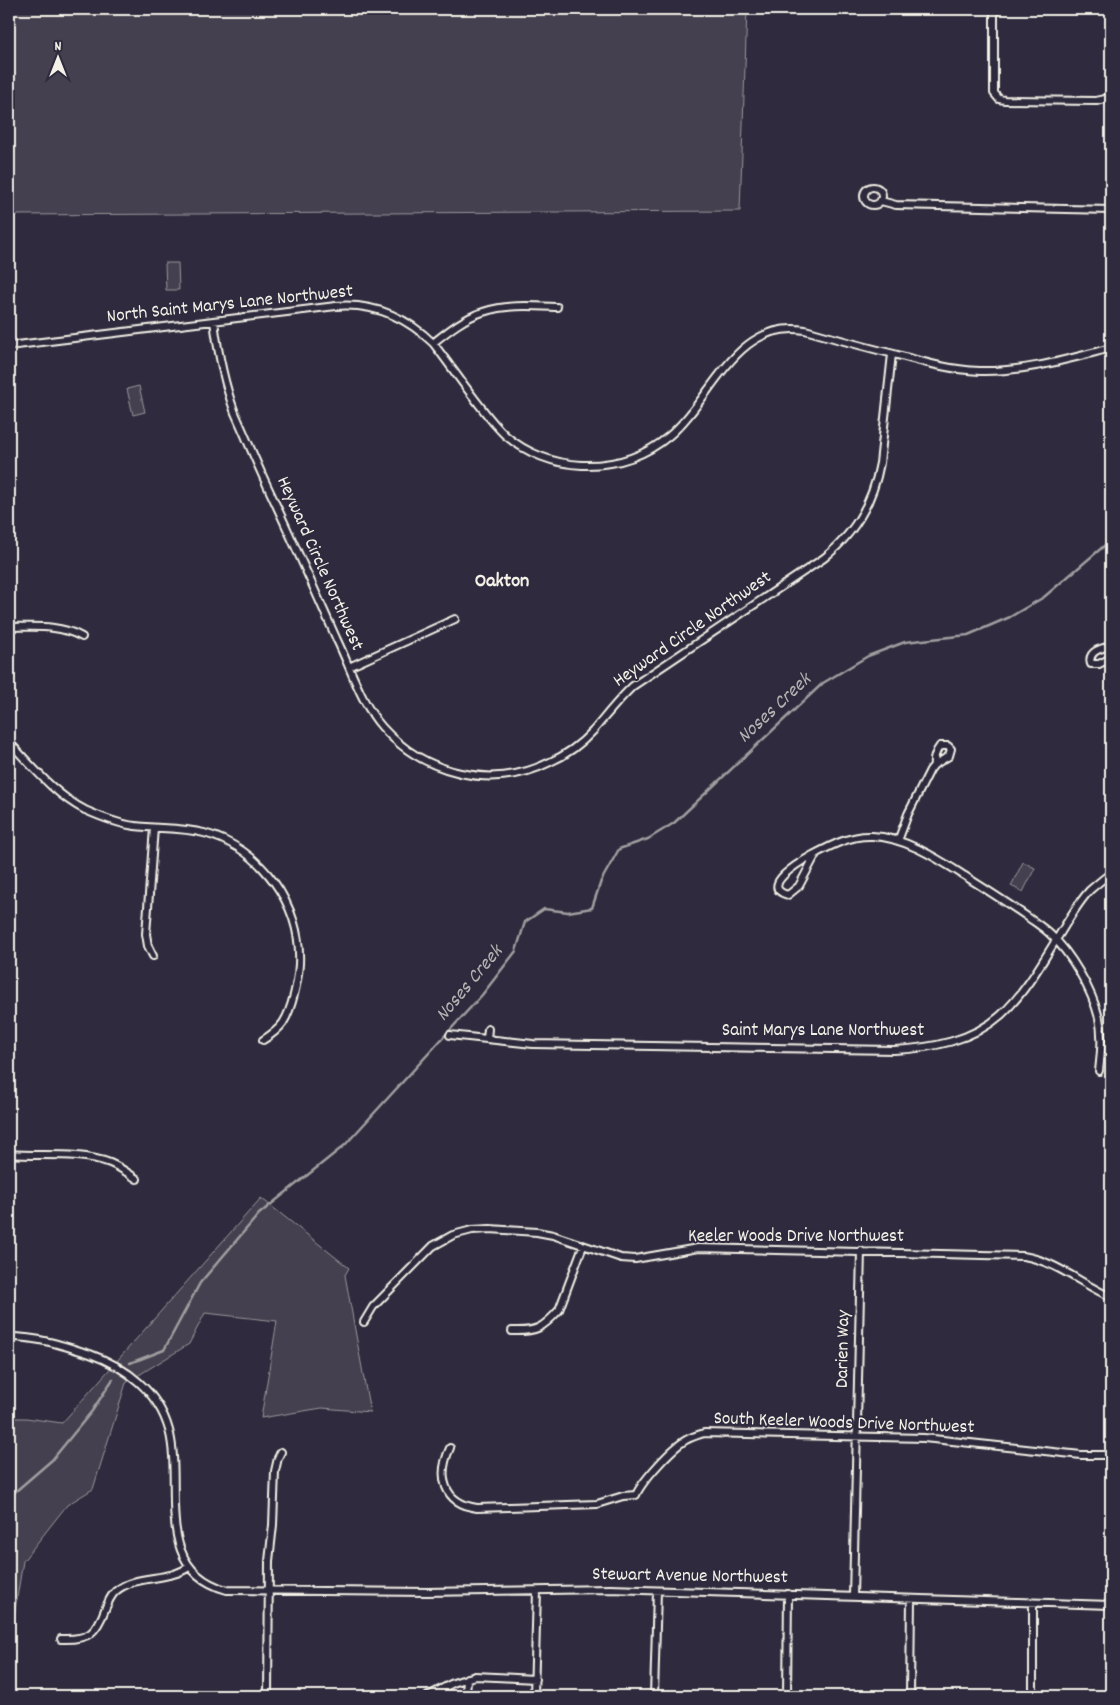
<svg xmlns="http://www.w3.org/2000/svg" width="1120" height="1705" viewBox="0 0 1120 1705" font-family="Dekko,sans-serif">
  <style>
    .green { fill: #454050; stroke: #9c989c }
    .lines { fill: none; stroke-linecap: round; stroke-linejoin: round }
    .stream { stroke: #a19ea0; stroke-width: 2.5 }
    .minor-casing { stroke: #f4f1e8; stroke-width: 10 }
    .minor { stroke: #2f2a3d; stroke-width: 6 }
    .labels { text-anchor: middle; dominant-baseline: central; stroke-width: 4; stroke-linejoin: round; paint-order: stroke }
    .street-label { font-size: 19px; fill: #f4f1e8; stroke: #2f2a3d }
    .neighbourhood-label { font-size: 20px; font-weight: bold; fill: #f4f1e8; stroke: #2f2a3d }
    .water-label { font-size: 20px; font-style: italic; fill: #b6b2b2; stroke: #2f2a3d }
  </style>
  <rect width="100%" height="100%" fill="#2f2a3d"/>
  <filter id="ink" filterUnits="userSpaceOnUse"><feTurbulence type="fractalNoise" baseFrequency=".02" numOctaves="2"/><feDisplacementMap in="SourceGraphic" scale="10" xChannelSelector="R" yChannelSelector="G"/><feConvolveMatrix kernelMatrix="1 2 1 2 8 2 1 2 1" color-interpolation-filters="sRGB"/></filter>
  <g filter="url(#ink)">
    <path class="green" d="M 9,9 L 747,9 L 740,211 L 9,215 Z
      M 165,263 L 178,263 L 179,290 L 166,290 Z
      M 139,386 L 145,412 L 133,415 L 127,389 Z
      M 1023,862 L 1035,868 L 1023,892 L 1011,886 Z
      M 261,1198 L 349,1268 L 345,1275 L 370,1412 L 322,1408 L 261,1418 L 277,1321 L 205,1313 L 189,1344 L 126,1383 L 93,1489 L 67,1505 L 23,1561 L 9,1647 L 9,1418 L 26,1418 L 62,1423 Z"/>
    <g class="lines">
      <path class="stream" d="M 130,1363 L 164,1350 L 200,1283 L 259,1214 L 345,1145 L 482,995 L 516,951 L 525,922 L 544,909 L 568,912 L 592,908 L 601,881 L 619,849 L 648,839 L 674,823 L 823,683 L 868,656 L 905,642 L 968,635 L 1010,617 L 1044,597 L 1111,540
        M 9,1497 L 52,1460 L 92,1411 L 113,1379"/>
      <g class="minor-casing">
        <path id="minor" d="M 994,9 L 994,93 L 999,99 L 1005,100 L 1096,101 L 1105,99 L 1108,97
          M864 196a9 9 0 1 1 18 0a9 9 0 1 1-18 0Z
          M 881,201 L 896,205 L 1111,210
          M 214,321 C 218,353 224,383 235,413 C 245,435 254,457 264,479 C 289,532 313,586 337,640 C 351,669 361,703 382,727 C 424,774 493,791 550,762 C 566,755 581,744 593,731 C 606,716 618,700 633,686 L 824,558 C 855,533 873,502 880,463 L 892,354
          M 433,343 C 448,331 464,318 483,312 C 506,304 532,306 557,307
          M 9,346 L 336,306 C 374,303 406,317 433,343 C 447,361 460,380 474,398 C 484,411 493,424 505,435 C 526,453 554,464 582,465 C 613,466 644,457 669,436 C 713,399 735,319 805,330 C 833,338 861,346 890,353 C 919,361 949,370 980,371 C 1025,372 1068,359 1111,348
          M 9,627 C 33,627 60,624 82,637
          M 1111,646 C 1102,648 1087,651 1091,664 L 1099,664 L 1111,658
          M 349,667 L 455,619
          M 9,742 C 32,766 54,794 85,810 C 101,817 118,824 135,826 C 158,829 181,827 204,833 C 261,848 302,905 299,964 C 298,981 292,1009 283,1023 C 278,1030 271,1035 263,1040
          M 898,841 L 908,814 L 930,770 L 934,765 L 949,756 L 951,749 L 948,746 L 940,746 C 936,751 933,759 934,765
          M 816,854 L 799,886 L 788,895 C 757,887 802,861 811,856 C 830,846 850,835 872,836 C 905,837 938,859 965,876 C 987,890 1008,903 1029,918 C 1036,923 1044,928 1050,934 C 1071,953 1092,990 1099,1018 C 1103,1036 1101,1054 1099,1071
          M 153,956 L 148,946 L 146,934 L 154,828
          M 450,1035 L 533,1044 L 894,1050 C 932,1048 972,1041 1001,1015 C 1023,995 1040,966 1056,940 C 1067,923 1076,905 1090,890 C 1097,884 1104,878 1111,873
          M 487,1039 L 488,1029
          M 9,1154 C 42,1157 78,1151 110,1163 C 120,1167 129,1174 137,1179
          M 364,1322 L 373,1307 L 433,1246 L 453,1235 L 472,1230 L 490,1229 L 537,1232 L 553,1235 L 621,1258 L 635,1259 L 698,1248 L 1023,1256 C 1056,1261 1081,1284 1111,1297
          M 512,1331 C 536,1332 543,1328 559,1310 L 583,1246
          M 9,1337 C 38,1337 62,1345 90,1354 C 126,1367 158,1391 169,1430 C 184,1486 151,1569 227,1590 L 427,1592 L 610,1589 L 1111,1605
          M 450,1448 C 437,1476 443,1503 477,1508 L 597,1504 L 623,1496 L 636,1495 C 642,1481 672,1448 686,1440 C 691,1437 698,1435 704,1433 L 924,1438 L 1081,1455 L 1108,1455
          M 853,1597 L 861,1251
          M 61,1639 C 89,1640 96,1634 106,1607 C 109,1601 111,1595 116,1591 C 136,1574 167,1582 189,1567
          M 268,1696 L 269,1561 L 273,1525 L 275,1471 L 278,1458 L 281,1452
          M 428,1696 L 453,1683 L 475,1676 L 535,1679
          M 466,1696 L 467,1678
          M 534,1696 L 537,1591
          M 654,1696 L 657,1591
          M 787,1696 L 788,1594
          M 910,1696 L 911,1599
          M 1033,1696 L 1033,1603"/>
      </g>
      <use href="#minor" class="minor"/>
    </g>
  </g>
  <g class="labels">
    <g class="street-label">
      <text transform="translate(230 305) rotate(-6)">North Saint Marys Lane Northwest</text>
      <text transform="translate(319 564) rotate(66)">Heyward Circle Northwest</text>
      <text transform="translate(693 630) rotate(-35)">Heyward Circle Northwest</text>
      <text x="823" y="1031">Saint Marys Lane Northwest</text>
      <text x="796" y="1237">Keeler Woods Drive Northwest</text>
      <text transform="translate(844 1349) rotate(-89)">Darien Way</text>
      <text transform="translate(844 1424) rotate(2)">South Keeler Woods Drive Northwest</text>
      <text transform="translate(690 1577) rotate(1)">Stewart Avenue Northwest</text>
    </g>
    <g class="neighbourhood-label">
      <text x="502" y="582">Oakton</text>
    </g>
    <g class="water-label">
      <text transform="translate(775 709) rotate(-43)">Noses Creek</text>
      <text transform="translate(470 984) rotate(-50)">Noses Creek</text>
    </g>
  </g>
  <rect width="1120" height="1705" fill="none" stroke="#2f2a3d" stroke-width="30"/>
  <rect x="15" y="15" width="1090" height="1675" fill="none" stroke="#f4f1e8" stroke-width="2" filter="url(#ink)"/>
  <g transform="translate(58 58)" stroke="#2f2a3d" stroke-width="4" paint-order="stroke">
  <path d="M0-4L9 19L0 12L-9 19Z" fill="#f4f1e8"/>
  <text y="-8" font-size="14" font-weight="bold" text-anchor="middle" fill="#f4f1e8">N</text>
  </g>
</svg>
